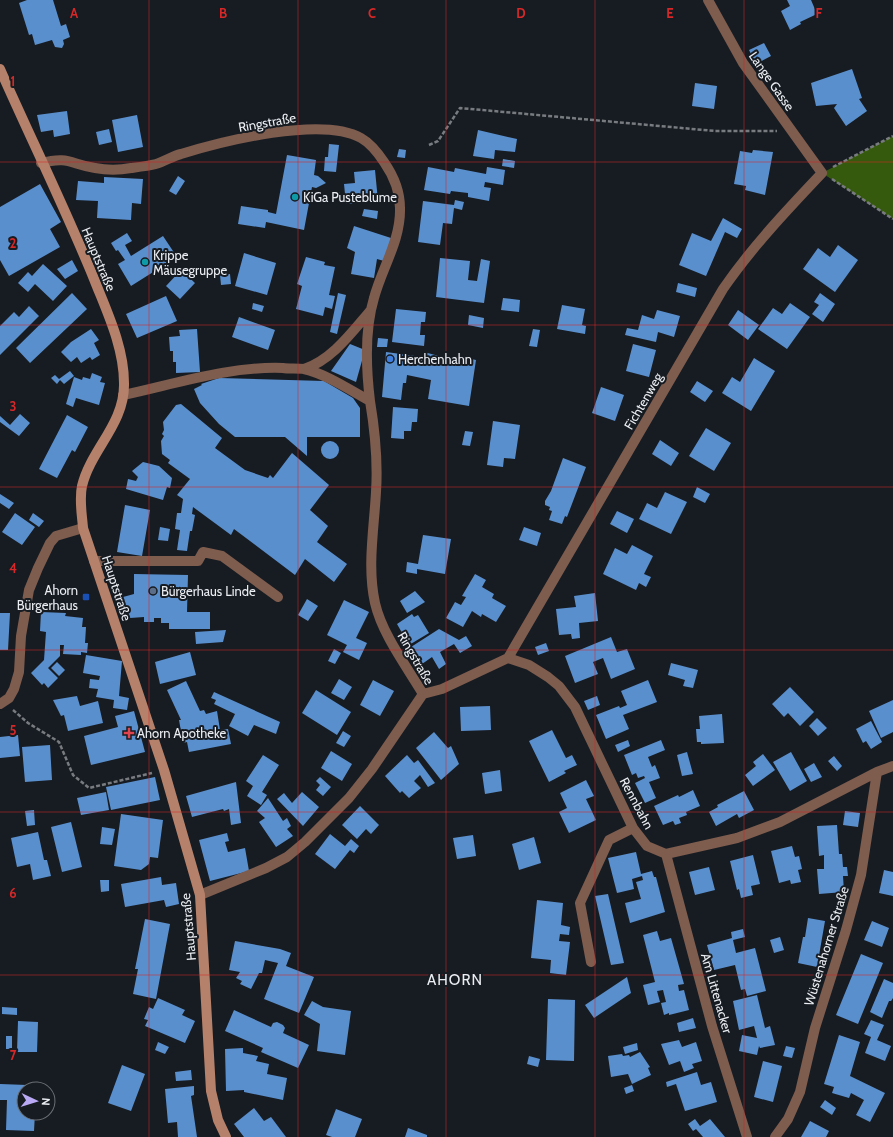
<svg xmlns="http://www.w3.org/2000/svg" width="893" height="1137" viewBox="0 0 893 1137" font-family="Cabin,sans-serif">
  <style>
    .forest { fill: #365a0d }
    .building { fill: #5a8fce }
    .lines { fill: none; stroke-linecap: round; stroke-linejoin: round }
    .path { stroke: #787c81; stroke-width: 2.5; stroke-dasharray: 4 2; stroke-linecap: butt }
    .lane { stroke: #7e5c4e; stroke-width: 10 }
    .street { stroke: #7e5c4e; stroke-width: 10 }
    .secondary { stroke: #b6816a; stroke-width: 10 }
    .grid { fill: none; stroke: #d62828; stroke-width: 1; stroke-opacity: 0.55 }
    .culture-dot { fill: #0f9aa8; stroke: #171c22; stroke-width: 1.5 }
    .shop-dot { fill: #3f7fe0; stroke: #171c22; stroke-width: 1.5 }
    .service-dot { fill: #5c6f8a; stroke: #171c22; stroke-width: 1.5 }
    .transit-dot { fill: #1a4fb4; stroke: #171c22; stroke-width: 1.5 }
    .health-dot { fill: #e0444e; stroke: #171c22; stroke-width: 1.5 }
    .labels { text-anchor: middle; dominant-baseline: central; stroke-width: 4; stroke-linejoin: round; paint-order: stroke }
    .street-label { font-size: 13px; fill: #eaedf2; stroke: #171c22 }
    .poi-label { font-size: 13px; fill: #eaedf2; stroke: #171c22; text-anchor: start }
    .quarter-label { font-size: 15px; letter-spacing: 1px; fill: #eaedf2; stroke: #171c22 }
    .grid-label { font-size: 13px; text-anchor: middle; font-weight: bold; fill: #d62828; stroke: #171c22; stroke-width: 4; stroke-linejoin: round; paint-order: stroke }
  </style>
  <rect width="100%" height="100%" fill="#171c22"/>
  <path class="forest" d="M 893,136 L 893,219 L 822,173 Z"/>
  <path class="building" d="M 27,0 L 53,0 L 61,26 L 66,24 L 70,37 L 63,40 L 64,44 L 62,48 L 55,47 L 52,40 L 35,45 L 32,34 L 29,35 L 19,3 Z
    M 787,0 L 811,0 L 817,14 L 800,22 L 801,24 L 790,30 L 781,11 L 790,6 Z
    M 764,43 L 771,56 L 756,64 L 749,50 Z
    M 852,69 L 862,98 L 859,99 L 867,111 L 846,126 L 834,108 L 837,104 L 816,106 L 811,83 Z
    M 695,83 L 717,86 L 714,109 L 692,106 Z
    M 67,111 L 70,134 L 54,137 L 53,130 L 41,132 L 37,115 Z
    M 137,115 L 143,147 L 118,152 L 112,120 Z
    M 109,129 L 112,142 L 99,145 L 96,132 Z
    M 478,130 L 517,139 L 515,152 L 495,150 L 494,159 L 473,156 Z
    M 329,144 L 339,145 L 336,172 L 324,171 L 325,157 L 328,157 Z
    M 399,149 L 406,150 L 405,158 L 397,157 Z
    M 753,150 L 773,152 L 765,195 L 745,190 L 746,186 L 734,184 L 740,151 L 752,153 Z
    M 287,155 L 316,160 L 314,175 L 318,176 L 326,183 L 316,188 L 312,187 L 304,230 L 266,222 L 265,228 L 238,224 L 241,206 L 268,210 L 268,212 L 276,214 Z
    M 503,159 L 515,161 L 514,168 L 502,166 Z
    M 428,167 L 454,172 L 455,168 L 486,174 L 487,167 L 505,170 L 503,185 L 485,182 L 484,187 L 491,188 L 489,201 L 468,197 L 468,193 L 451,191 L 450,194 L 424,190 Z
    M 375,170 L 378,201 L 346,204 L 344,184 L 355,183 L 354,172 Z
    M 178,176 L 185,181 L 176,195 L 169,191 Z
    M 104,177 L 143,179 L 141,204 L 132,203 L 131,220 L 97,218 L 98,201 L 76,200 L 78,181 L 104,183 Z
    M 40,184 L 61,222 L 50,229 L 60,247 L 9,276 L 0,260 L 0,207 Z
    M 333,192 L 340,192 L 340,198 L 332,198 Z
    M 455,200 L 464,202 L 462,210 L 454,208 L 452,224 L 443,223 L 440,245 L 418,242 L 423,201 L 454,205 Z
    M 364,209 L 378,211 L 377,219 L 362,216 Z
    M 723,218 L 742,229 L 737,238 L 725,232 L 706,276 L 679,265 L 692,233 L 711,241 Z
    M 354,226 L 391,238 L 384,261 L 377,259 L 374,278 L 351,274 L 355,252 L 347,248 Z
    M 127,233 L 132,241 L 125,245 L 131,256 L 163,236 L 177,257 L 131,286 L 118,264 L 125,260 L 118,250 L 116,251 L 111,243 Z
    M 838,245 L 858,260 L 835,292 L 803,269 L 818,248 L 830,257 Z
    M 244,253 L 276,263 L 267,295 L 235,286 Z
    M 306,257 L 325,262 L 324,265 L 335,267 L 329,295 L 335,296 L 332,309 L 325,307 L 323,316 L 296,309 L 302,286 L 297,284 Z
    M 440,258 L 470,261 L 468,280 L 477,281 L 481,259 L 490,261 L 484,303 L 436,297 Z
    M 72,260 L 78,271 L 65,279 L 57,269 Z
    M 43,264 L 67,286 L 53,301 L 35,284 L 28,292 L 18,283 L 28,272 L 32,276 Z
    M 181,270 L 195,283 L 180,299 L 166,286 Z
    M 230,274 L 231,284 L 221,285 L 220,275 Z
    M 678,283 L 697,288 L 695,297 L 676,292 Z
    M 72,293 L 87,309 L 30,363 L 16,348 Z
    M 338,293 L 346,295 L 337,334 L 330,332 Z
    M 820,293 L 835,304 L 823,322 L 812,314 L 819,305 L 814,302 Z
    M 166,296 L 177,321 L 137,338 L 126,314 Z
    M 503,298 L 520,300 L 519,312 L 501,310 Z
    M 253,303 L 264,306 L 262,312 L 252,309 Z
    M 790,303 L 810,317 L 787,349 L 758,329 L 773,308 L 782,314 Z
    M 562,305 L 585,309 L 582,325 L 586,326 L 585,334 L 557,329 Z
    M 29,306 L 39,316 L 0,355 L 0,326 L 14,312 L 19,317 Z
    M 396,309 L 426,312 L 425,322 L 421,322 L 420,335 L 425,335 L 424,346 L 392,342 Z
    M 657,310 L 680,316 L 674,337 L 658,332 L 656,342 L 625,335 L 627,328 L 638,330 L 642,315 L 654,319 Z
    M 738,310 L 759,325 L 748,340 L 728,325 Z
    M 469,315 L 484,318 L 483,328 L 468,325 Z
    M 239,317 L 275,330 L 268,350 L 232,337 Z
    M 91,329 L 99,340 L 94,343 L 100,355 L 92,360 L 90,357 L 81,363 L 77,357 L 71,362 L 61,352 L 71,342 Z
    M 197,329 L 200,372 L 176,373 L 176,362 L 173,362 L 173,351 L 170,351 L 169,337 L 180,336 L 179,330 Z
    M 533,329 L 540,330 L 537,347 L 529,346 Z
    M 378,338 L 388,339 L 387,347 L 377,347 Z
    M 350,344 L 365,350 L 356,382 L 331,371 Z
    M 633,344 L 656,350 L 649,377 L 626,371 Z
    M 386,352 L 423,357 L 424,352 L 461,362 L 462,357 L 476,360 L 469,406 L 428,399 L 431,380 L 407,375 L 406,383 L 403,383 L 401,400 L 382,397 Z
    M 754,358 L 775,371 L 751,411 L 722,393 L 732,377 L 740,382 Z
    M 70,371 L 74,376 L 64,384 L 60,380 L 57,384 L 51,378 L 55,375 L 59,379 Z
    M 92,373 L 102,377 L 100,382 L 105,383 L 99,405 L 76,398 L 73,407 L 66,404 L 74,377 L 82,380 L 83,377 L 90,379 Z
    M 219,378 L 324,381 L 353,398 L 360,408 L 360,437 L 307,437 L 307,456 L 285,437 L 235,437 L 219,424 L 200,403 L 194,389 L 202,385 L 201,384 Z
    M 697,381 L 713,391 L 705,402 L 690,392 Z
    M 601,387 L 624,395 L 615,421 L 592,413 Z
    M 181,404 L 222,438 L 215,448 L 245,470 L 268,478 L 270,475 L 273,478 L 292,453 L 329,485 L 310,510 L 328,526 L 317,542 L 347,564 L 334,582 L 305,559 L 295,575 L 234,529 L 231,535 L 193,507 L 192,514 L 195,515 L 192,531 L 190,531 L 187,551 L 177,550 L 180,530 L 175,529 L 177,513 L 181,513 L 183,499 L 177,495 L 190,479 L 168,463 L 170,460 L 162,454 L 161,441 L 164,436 L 162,434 L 164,430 L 163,422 L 176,405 Z
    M 393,407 L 418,409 L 417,422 L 412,422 L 411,431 L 404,431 L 404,439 L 391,438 Z
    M 20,414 L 30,423 L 19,436 L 0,422 L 0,416 L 10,425 Z
    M 67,415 L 88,427 L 75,452 L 72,450 L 57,478 L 39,469 Z
    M 493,421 L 520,425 L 515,459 L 504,458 L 503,467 L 487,465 Z
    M 706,428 L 731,443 L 714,471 L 689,456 Z
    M 465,431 L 473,432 L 470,446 L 462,445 Z
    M 660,440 L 679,453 L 671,466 L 652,454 Z
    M321 450a9 9 0 1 1 18 0a9 9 0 1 1-18 0Z
    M 563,458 L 586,467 L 567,517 L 565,516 L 562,524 L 549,520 L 552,511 L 549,510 L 550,507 L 545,505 L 545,501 L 551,491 Z
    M 143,462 L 159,466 L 172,478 L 170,488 L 167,487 L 163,500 L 126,489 L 128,479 L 136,481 L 138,477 L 132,471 Z
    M 697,487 L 710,494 L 705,503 L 693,497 Z
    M 665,492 L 687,502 L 671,534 L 639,519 L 647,503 L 657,508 Z
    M 0,494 L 14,503 L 9,509 L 0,503 Z
    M 125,505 L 150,510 L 142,556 L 117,552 Z
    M 617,511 L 634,519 L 627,533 L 610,524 Z
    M 15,513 L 35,527 L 22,545 L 2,532 Z
    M 33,513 L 44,521 L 39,527 L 29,520 Z
    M 160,527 L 170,529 L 168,541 L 158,540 Z
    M 524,527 L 541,533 L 537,546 L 519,540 Z
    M 423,535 L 451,539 L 445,574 L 417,569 L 417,574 L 406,572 L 407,562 L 418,564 Z
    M 632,545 L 653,556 L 644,574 L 651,577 L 646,587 L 639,583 L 636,590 L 603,574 L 615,548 L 627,554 Z
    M 134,574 L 188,575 L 187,612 L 210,612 L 210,629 L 169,629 L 169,623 L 161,623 L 161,618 L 154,618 L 154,622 L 144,622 L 144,617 L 130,618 L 123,597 L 134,594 Z
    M 475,574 L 486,580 L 482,587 L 494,594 L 492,598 L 506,606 L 496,622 L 482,614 L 481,617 L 472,611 L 463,627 L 446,618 L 455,602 L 461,605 L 466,597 L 462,596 Z
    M 415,591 L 425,602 L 407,613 L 400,601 Z
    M 595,593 L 598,621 L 579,623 L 580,638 L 572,639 L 571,634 L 559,635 L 556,609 L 576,607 L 574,596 Z
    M 307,599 L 318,606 L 308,621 L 298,615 Z
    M 344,600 L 369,612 L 356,638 L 367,643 L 359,660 L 343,652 L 347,645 L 327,635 Z
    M 41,612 L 66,613 L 65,616 L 83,618 L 82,627 L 86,627 L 85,643 L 88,643 L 87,653 L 81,652 L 81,655 L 63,654 L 64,645 L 60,645 L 60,656 L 48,668 L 58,678 L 48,688 L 44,683 L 42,685 L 31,673 L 44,660 L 46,632 L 40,631 Z
    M 0,613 L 10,613 L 8,650 L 0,650 Z
    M 412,614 L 414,617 L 418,615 L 429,633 L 409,645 L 397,624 Z
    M 439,629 L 459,640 L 466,636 L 472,646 L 460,653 L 454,644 L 440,652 L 446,664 L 439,669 L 432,657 L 422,664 L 411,647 Z
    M 226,630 L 223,642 L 196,644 L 195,632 Z
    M 611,637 L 617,652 L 627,649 L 635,669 L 611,679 L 603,658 L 593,662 L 598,674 L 575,683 L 565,656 Z
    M 546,643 L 549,651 L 538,655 L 535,647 Z
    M 334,649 L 341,653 L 335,664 L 328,661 Z
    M 190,652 L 196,675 L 160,684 L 155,662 Z
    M 86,655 L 122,661 L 119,696 L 129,698 L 127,710 L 113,708 L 114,700 L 96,697 L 98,689 L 89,688 L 90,679 L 99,680 L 100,676 L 83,673 Z
    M 57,662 L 65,670 L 59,676 L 51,668 Z
    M 671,663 L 698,670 L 693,688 L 683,686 L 685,680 L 668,675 Z
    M 339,679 L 352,687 L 344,700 L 331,693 Z
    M 373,680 L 394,691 L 380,716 L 360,705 Z
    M 648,680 L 657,702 L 623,715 L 629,729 L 606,739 L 596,715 L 619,706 L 620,708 L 627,705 L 621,691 Z
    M 186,681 L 200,711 L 204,710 L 206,714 L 217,711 L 220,730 L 228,729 L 231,744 L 189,752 L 187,742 L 183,743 L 179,720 L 181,720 L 167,690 Z
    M 790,687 L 814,712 L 800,726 L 788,713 L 784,717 L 772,704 Z
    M 316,690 L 351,712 L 337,735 L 302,713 Z
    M 214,692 L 280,722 L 276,734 L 254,725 L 248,736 L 229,726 L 235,714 L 214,704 L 216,700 L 211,698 Z
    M 77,696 L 80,706 L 98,701 L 103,723 L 68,731 L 64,715 L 61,716 L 53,700 Z
    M 597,696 L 600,705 L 588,710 L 584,701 Z
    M 893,700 L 893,732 L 881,738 L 869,711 Z
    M 490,706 L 491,730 L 461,731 L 460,707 Z
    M 134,711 L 145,752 L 91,765 L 84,736 L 118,727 L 115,716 Z
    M 722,714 L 724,743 L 701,744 L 701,742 L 697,742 L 696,729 L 700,729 L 699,716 Z
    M 817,718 L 827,728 L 818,736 L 809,726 Z
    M 871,721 L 882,742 L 871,749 L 866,741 L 863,743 L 856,729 Z
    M 552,730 L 566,758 L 572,755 L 577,765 L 564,771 L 566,773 L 549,782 L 529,741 Z
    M 343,731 L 351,736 L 344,747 L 336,743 Z
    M 434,732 L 448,748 L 451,746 L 459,764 L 441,780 L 416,748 Z
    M 18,735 L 20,756 L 0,758 L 0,737 Z
    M 628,740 L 630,746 L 618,752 L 615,745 Z
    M 661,740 L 665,750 L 648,757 L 652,767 L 655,765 L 660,778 L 649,782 L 656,798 L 645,803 L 635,783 L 645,778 L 644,776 L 638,778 L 636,773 L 632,775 L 624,755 Z
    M 50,745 L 52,780 L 25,782 L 22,747 Z
    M 331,751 L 352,764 L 342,781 L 321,768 Z
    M 687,752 L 693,774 L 682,776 L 677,755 Z
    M 791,752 L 807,781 L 790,791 L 773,762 Z
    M 763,754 L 775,770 L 753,786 L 745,775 L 756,766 L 753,762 Z
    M 263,755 L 279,765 L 262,792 L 267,795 L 261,805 L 247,796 L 253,786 L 246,781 Z
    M 407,755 L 414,763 L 418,760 L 435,783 L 428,787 L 420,775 L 414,781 L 421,788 L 409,798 L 402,791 L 400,793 L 385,776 Z
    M 834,756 L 842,766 L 837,771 L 828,761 Z
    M 814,763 L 822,777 L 811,782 L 804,769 Z
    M 500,770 L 502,791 L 485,794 L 482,773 Z
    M 155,777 L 160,800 L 111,810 L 106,787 Z
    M 320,777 L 331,787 L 323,796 L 316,790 L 320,785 L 316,781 Z
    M 586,780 L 594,796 L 586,799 L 596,820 L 569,833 L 559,812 L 567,808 L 560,793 Z
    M 236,782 L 241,823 L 231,825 L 229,809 L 224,811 L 223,809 L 192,817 L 186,796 Z
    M 693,790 L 700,806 L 686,812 L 687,815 L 679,818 L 681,823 L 675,825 L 673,821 L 663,825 L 654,806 L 678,795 L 679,797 Z
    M 744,791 L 754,810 L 739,818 L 737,814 L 716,826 L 709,812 L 718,807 L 717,805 Z
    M 106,792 L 109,810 L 81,815 L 77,798 Z
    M 302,792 L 319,807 L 303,826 L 277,799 L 284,793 L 292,803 Z
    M 268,798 L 283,821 L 287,818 L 291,826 L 287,829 L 293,836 L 276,847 L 259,822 L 265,818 L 257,811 Z
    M 360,806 L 379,825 L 371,834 L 366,829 L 357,839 L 342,825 Z
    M 34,810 L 35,825 L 27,826 L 25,811 Z
    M 845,811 L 860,813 L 858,827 L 843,825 Z
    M 121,814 L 163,820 L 158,858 L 150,857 L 149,864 L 141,870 L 114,866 Z
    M 71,822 L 82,867 L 62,872 L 51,827 Z
    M 837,825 L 839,854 L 842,854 L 843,867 L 847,867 L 848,876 L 843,876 L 844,892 L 819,894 L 817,869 L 824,869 L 824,855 L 819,856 L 817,826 Z
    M 102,827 L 115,829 L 112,845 L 100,844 Z
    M 38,832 L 44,860 L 47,860 L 51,876 L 33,880 L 30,864 L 17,867 L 11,838 Z
    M 227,833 L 229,841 L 225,842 L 228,852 L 245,848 L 249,871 L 210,881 L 199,840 Z
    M 330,834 L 345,846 L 351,839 L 359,846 L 354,853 L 350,850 L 335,869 L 315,854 Z
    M 473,835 L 476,856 L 457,859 L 453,838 Z
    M 534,837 L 541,863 L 519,870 L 512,844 Z
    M 792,846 L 795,857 L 799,856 L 802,869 L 798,870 L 801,882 L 791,884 L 790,880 L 779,883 L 771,851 Z
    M 636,852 L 641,874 L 652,871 L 654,877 L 656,877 L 665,912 L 630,923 L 625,903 L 641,899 L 636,882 L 643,880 L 642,876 L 632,879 L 634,889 L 617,893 L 608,858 Z
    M 753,855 L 760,884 L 751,886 L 753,895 L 741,898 L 739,889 L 737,890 L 730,861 Z
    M 709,867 L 715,890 L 695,895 L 689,872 Z
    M 884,870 L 893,872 L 893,896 L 879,893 Z
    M 161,877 L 162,885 L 176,883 L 179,904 L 166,907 L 164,900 L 125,907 L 121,884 Z
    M 100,880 L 109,880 L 109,891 L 101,892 Z
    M 608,894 L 624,963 L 611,965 L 595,896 Z
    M 537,900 L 563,903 L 561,925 L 570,927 L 569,935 L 560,934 L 559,941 L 570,942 L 566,975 L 550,973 L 551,960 L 531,958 Z
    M 808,918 L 825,921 L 817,967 L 798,963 L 803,937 L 805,937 Z
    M 145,919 L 170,924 L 156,999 L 133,994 L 138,969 L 135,969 Z
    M 872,921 L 889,928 L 882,947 L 864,940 Z
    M 743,929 L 745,937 L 733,940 L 736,953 L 755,948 L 766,991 L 747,996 L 745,989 L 741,990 L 735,965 L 714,970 L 707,945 L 732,938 L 731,932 Z
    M 657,931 L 660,941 L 671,938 L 684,984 L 678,985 L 679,991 L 684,990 L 689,1010 L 669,1015 L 669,1013 L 664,1015 L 661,1003 L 666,1002 L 663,990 L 657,991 L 660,1002 L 648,1005 L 643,985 L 655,982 L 643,935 Z
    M 780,937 L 784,950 L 774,953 L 770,940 Z
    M 235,941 L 280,949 L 291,953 L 286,966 L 314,977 L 299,1013 L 264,999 L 278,963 L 265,960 L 262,973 L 259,973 L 251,989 L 240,984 L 242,981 L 236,978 L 240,972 L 229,970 Z
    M 861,954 L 883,963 L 858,1024 L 836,1015 Z
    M 627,977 L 631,993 L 594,1018 L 585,1005 Z
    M 884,979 L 893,983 L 893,998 L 891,1001 L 889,1001 L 882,1018 L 870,1012 Z
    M 757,995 L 765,1028 L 770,1026 L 775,1045 L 760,1048 L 759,1046 L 757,1055 L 739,1051 L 742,1035 L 757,1038 L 754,1026 L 739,1030 L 733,1001 Z
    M 158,998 L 185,1010 L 182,1015 L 195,1021 L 185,1043 L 145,1026 L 148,1020 L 144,1019 L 149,1007 L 153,1009 Z
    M 548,999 L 575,1000 L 574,1061 L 546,1060 Z
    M 312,1001 L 323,1007 L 351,1011 L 345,1055 L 317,1051 L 320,1024 L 304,1015 Z
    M 2,1007 L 17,1008 L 17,1015 L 2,1014 Z
    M 234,1010 L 271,1027 L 273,1023 L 277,1022 L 283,1025 L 285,1028 L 283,1033 L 309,1045 L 298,1068 L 261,1052 L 263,1048 L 225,1031 Z
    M 693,1018 L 696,1028 L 679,1032 L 677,1023 Z
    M 871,1020 L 884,1025 L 877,1040 L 891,1046 L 885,1061 L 865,1053 L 871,1037 L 864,1034 Z
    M 18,1021 L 38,1022 L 37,1052 L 17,1052 Z
    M 839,1035 L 860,1042 L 850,1076 L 885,1093 L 870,1122 L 856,1115 L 864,1100 L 851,1093 L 849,1098 L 832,1093 L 834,1087 L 824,1084 Z
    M 6,1036 L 12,1036 L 12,1049 L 6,1049 Z
    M 679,1040 L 682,1047 L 696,1042 L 702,1061 L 692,1064 L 694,1068 L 684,1072 L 680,1061 L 669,1065 L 661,1044 Z
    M 158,1042 L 169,1047 L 165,1054 L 155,1050 Z
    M 637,1043 L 638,1050 L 625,1054 L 623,1047 Z
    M 786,1046 L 795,1048 L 792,1058 L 783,1056 Z
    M 243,1048 L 243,1053 L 258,1056 L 256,1061 L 269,1064 L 267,1074 L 287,1078 L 283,1100 L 244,1092 L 244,1090 L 226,1091 L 225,1049 Z
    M 640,1052 L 650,1067 L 648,1068 L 651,1075 L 632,1084 L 628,1074 L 611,1077 L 608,1056 L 622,1054 L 623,1056 L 629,1055 L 630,1057 Z
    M 529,1056 L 540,1059 L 538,1067 L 527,1064 Z
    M 763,1061 L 782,1066 L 773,1102 L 754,1097 Z
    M 122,1065 L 145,1074 L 131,1111 L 108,1103 Z
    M 191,1070 L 192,1080 L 176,1081 L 175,1072 Z
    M 697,1072 L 701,1085 L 711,1082 L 717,1102 L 685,1111 L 676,1084 L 667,1087 L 666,1082 Z
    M 0,1084 L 27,1085 L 27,1089 L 24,1089 L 24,1113 L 35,1113 L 34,1131 L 6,1130 L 7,1100 L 0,1100 Z
    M 632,1085 L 634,1091 L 626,1094 L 624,1088 Z
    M 194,1086 L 194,1095 L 191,1096 L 197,1137 L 178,1137 L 177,1122 L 168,1123 L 165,1089 Z
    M 825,1100 L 836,1108 L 832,1115 L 820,1107 Z
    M 254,1108 L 264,1121 L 271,1117 L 286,1137 L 244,1137 L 234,1124 Z
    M 336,1109 L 362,1119 L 355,1137 L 332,1137 L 326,1135 Z
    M 695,1119 L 700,1126 L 710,1119 L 725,1137 L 703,1137 L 696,1129 L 693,1131 L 688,1124 Z
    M 810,1121 L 829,1131 L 826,1137 L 801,1137 Z
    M 408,1128 L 427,1135 L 427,1137 L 405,1137 Z"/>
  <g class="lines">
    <path class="path" d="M 429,145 L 438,141 L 460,108 L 715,131 L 777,131
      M 833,167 L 893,136
      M 832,179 L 893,219
      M 13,710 L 28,723 L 59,742 L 73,775 L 89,788 L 152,773"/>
    <path class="lane" d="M 94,561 L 198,561 L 203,552 L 222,556 L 278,597"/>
    <path class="street" d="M 41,163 C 69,156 70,164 95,168 C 106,170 120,170 131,168 C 139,167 148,166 156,164 C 164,162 172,156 181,154 C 223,141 322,116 361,138 C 370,143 378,153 384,162 C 393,175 400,192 400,208 C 401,240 382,268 374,298 C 364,331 366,368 370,401
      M 304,369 C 332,360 352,332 371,310
      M 123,395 C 175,384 229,366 283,368 C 289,369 297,368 304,369 C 326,374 350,390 370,401 C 375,431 378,462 376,492 C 374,529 367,567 375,603 C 382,634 407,667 423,694 L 372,769 L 349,798 L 305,842 L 287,857 L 266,868 L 200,895
      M 508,658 L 723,289 C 752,247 787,210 822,173 L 743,63 L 708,0
      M 423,694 L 442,689 L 508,658 L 529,665 L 548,677 L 559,686 L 575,707 L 633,828 L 647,846 L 666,854 L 737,838 L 780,822 L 877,772 L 893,766
      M 0,704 L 9,698 L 14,689 L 19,672 L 21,636 L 29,590 L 38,568 L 50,543 L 56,536 L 83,528
      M 666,854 L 712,1026 L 747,1137
      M 591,962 L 580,903 L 609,840 L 633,828
      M 775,1137 L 788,1119 L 800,1092 L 815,1028 L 846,930 L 861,875 L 877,772"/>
    <path class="secondary" d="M 0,69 C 31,139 65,208 94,279 C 107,312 124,347 124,383 C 125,424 91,449 82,486 C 79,500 82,514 83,528 L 164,770 L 200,895 L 211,1091 L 218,1120 L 226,1137"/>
  </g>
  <path class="grid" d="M 149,0 L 149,1137M 298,0 L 298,1137M 446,0 L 446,1137M 595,0 L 595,1137M 744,0 L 744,1137M 0,162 L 893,162M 0,325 L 893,325M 0,487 L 893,487M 0,650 L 893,650M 0,812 L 893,812M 0,975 L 893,975"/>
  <g class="culture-dot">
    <circle cx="295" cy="197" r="4"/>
    <circle cx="145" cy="262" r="4"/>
  </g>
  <circle class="shop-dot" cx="390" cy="359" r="4"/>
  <circle class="service-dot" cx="153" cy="591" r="4"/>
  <rect class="transit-dot" x="82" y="593" width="8" height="8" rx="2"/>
  <path class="health-dot" d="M127 727h4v4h4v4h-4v4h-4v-4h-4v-4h4z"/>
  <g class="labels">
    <g class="street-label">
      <text transform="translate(772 81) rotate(55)">Lange Gasse</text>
      <text transform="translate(267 122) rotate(-10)">Ringstraße</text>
      <text transform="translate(99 259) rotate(67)">Hauptstraße</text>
      <text transform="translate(643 401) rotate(-60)">Fichtenweg</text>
      <text transform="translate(117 588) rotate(72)">Hauptstraße</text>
      <text transform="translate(416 658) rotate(60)">Ringstraße</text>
      <text transform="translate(637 803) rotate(62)">Rennbahn</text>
      <text transform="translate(188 927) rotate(-95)">Hauptstraße</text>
      <text transform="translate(826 946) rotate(-73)">Wüstenahorner Straße</text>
      <text transform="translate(717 993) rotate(74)">Am Littenacker</text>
    </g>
    <g class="poi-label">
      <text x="303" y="197">KiGa Pusteblume</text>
      <text x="153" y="255">Krippe<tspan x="153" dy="15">Mäusegruppe</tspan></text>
      <text x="398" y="359">Herchenhahn</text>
      <text x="78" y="590" text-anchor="end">Ahorn<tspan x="78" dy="15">Bürgerhaus</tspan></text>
      <text x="161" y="591">Bürgerhaus Linde</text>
      <text x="137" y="733">Ahorn Apotheke</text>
    </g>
    <g class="quarter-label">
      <text x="455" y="980">AHORN</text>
    </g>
  </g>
  <g class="grid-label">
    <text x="74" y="18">A</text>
    <text x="223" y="18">B</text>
    <text x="372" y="18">C</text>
    <text x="521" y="18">D</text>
    <text x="670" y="18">E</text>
    <text x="819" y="18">F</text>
    <text x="13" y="86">1</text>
    <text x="13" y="248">2</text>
    <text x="13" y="411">3</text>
    <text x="13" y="573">4</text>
    <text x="13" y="735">5</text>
    <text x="13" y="898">6</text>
    <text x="13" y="1060">7</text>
  </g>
  <g transform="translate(36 1101) rotate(94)"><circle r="19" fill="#171c22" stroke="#6b7075"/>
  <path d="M0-3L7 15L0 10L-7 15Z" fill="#baaaf6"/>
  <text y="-6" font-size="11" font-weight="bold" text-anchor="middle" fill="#eaedf2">N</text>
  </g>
</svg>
